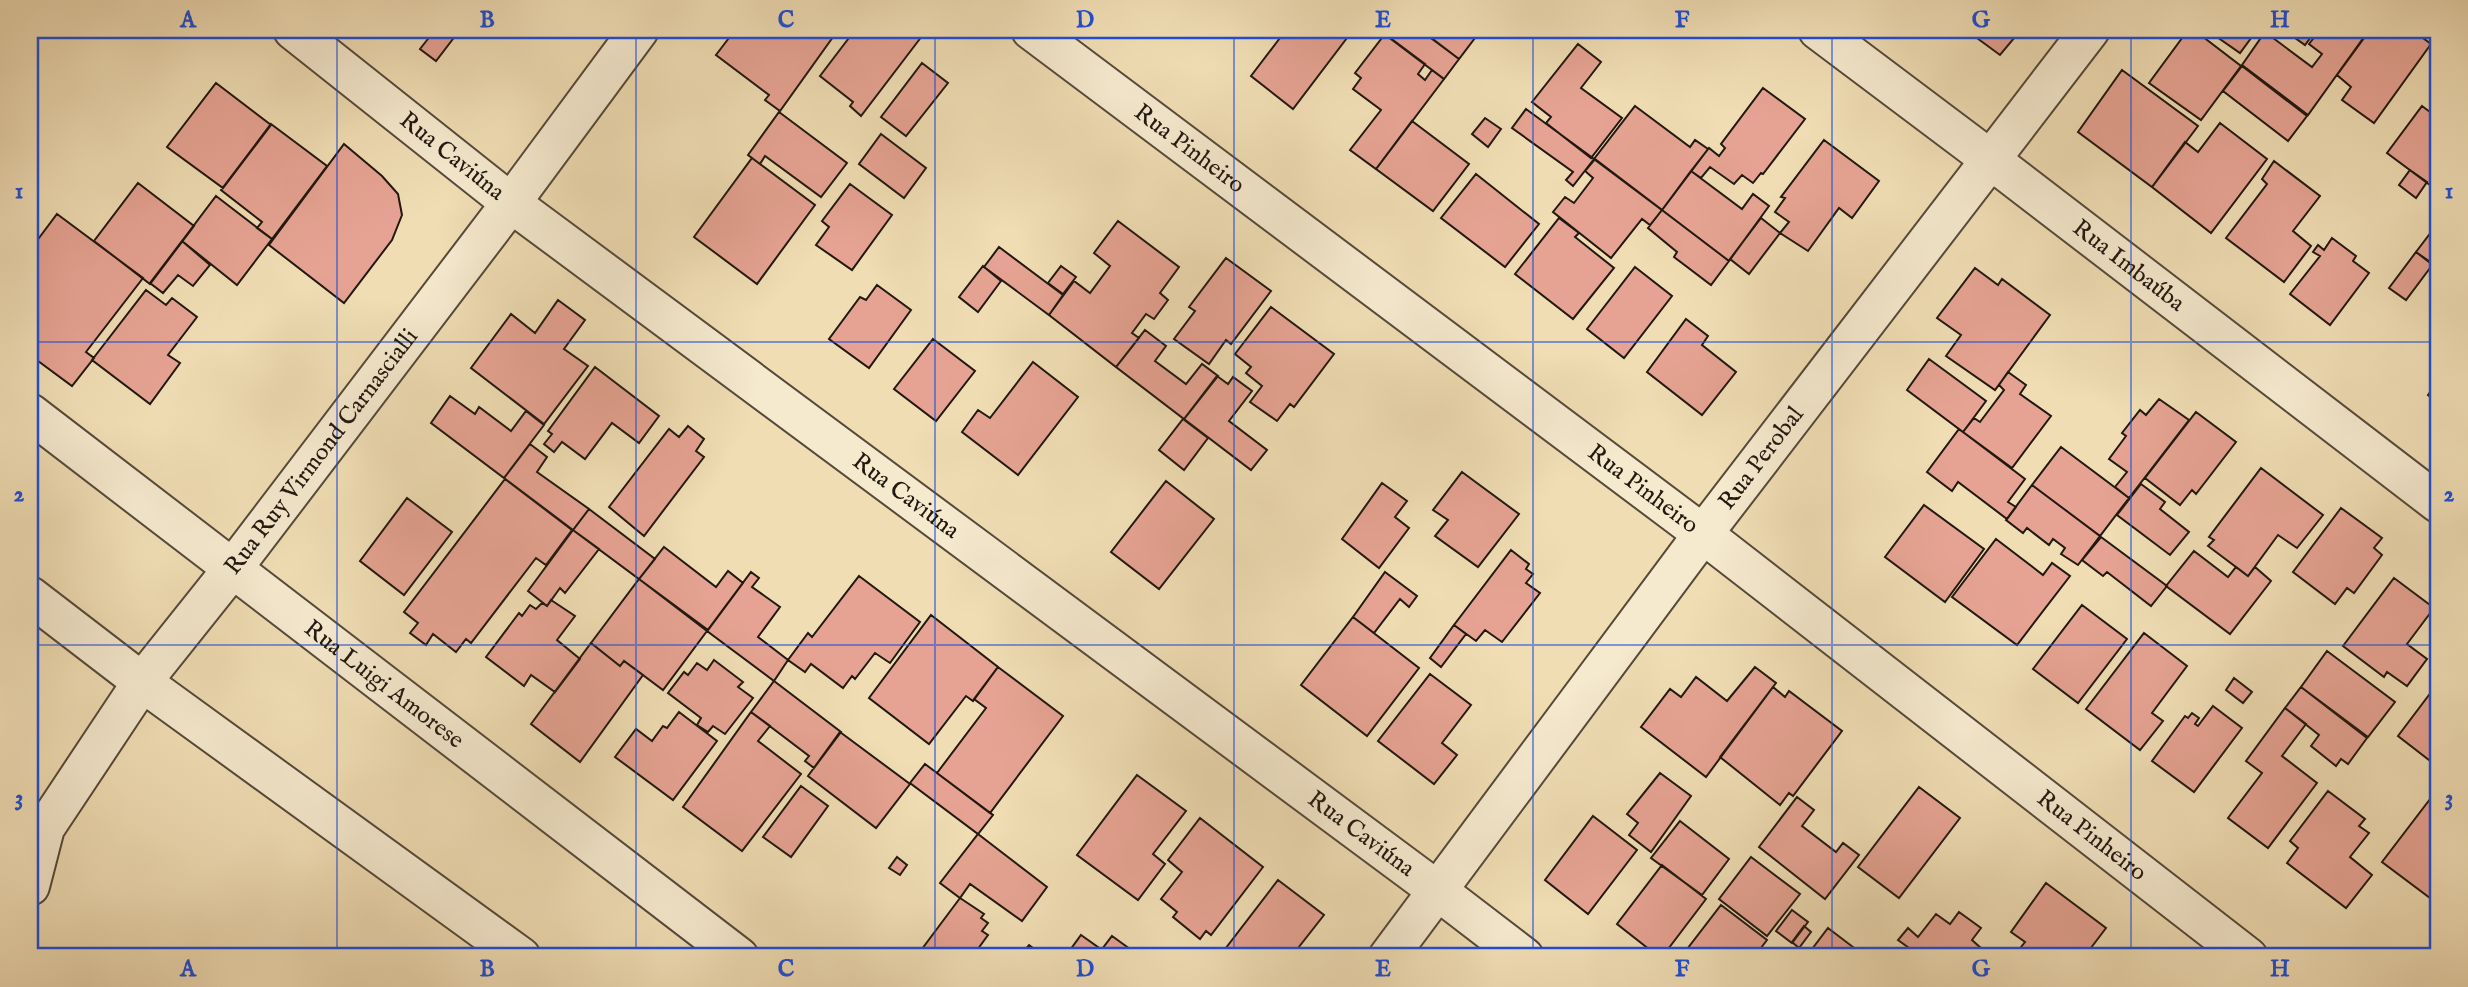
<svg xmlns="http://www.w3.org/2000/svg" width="2468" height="987" viewBox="0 0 2468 987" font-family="'IM FELL English',serif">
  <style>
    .building { fill: #e6a393; stroke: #211810; stroke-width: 2 }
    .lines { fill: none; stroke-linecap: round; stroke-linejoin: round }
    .minor-casing { stroke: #554939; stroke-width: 42 }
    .minor { stroke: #f5e9ce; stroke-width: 38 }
    .grid { fill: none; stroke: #1d4ed8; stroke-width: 2; stroke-opacity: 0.55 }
    .labels { text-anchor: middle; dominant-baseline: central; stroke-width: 5; stroke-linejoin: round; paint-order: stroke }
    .street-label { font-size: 24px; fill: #211810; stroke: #f5e9ce }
    .neatline { fill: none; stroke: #1d4ed8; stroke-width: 2.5 }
    .grid-label { font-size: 23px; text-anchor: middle; font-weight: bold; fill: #1d4ed8 }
  </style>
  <rect width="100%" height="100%" fill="#f0ddb4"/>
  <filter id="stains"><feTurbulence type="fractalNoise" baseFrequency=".00286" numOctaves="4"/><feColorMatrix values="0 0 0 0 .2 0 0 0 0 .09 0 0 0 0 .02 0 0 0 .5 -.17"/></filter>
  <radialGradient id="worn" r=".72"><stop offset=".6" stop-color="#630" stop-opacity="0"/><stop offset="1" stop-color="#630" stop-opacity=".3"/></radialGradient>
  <path class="building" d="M 435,30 L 459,31 L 436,61 L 420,49 Z
    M 735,30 L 838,30 L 780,111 L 765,100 L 769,95 L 716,55 Z
    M 855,30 L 914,30 L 922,36 L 861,116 L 850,106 L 853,102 L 820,76 Z
    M 1286,30 L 1353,30 L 1293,109 L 1251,76 Z
    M 1379,30 L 1420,30 L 1459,59 L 1444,79 Z
    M 1421,30 L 1481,30 L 1459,59 Z
    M 1541,30 L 1559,30 L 1552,38 Z
    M 1966,30 L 2018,30 L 2020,31 L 2000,55 Z
    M 2188,30 L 2194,30 L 2241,66 L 2201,120 L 2149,83 Z
    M 2207,30 L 2257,30 L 2240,53 Z
    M 2284,30 L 2316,30 L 2305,45 Z
    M 2320,30 L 2369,30 L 2308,115 L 2242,65 L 2265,32 L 2312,67 L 2322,54 L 2309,44 Z
    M 2370,30 L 2412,30 L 2431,44 L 2374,123 L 2342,100 L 2351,87 L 2337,75 Z
    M 1385,34 L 1425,64 L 1418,74 L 1425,80 L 1432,70 L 1444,79 L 1376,169 L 1350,150 L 1381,110 L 1353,89 L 1361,78 L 1355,73 Z
    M 1578,44 L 1601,62 L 1581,88 L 1622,118 L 1591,158 L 1546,123 L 1551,117 L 1532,102 Z
    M 922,63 L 948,83 L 906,136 L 881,117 Z
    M 2242,66 L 2307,116 L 2288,141 L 2223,91 Z
    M 2122,70 L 2198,126 L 2152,187 L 2078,132 Z
    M 216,83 L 271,125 L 223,188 L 167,147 Z
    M 1763,88 L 1805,119 L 1763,174 L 1761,173 L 1753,183 L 1742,175 L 1734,184 L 1710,167 L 1701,178 L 1691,171 L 1709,148 L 1719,156 L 1725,148 L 1721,144 Z
    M 1635,106 L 1690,147 L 1695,140 L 1708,149 L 1662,210 L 1594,159 Z
    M 2422,106 L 2438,118 L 2438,191 L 2387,153 Z
    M 1526,109 L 1594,159 L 1573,186 L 1566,180 L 1573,172 L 1512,128 Z
    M 779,112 L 847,163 L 821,197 L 765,156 L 760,164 L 748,155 Z
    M 1485,118 L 1501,129 L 1488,147 L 1472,134 Z
    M 1412,121 L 1469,164 L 1433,211 L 1376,169 Z
    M 2220,123 L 2267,159 L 2211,233 L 2152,187 L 2185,142 L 2198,152 Z
    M 271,124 L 327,166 L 272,239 L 257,228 L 262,222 L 221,190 Z
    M 881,134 L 926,168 L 904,198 L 859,164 Z
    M 1824,140 L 1879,181 L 1852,218 L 1839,208 L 1808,251 L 1780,233 L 1789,222 L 1775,212 L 1785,198 L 1781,197 Z
    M 344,144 L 382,176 L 398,194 L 402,215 L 392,240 L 344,303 L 269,245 Z
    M 752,158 L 815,205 L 757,284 L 694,237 Z
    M 1595,159 L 1662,210 L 1650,225 L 1642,219 L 1611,258 L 1553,212 L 1565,197 L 1574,203 L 1593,178 L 1585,171 Z
    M 2274,161 L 2320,196 L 2293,231 L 2311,246 L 2284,282 L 2226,238 L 2267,184 L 2262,179 Z
    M 2410,170 L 2427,182 L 2416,198 L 2399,185 Z
    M 1691,171 L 1742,209 L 1753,194 L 1769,206 L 1729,261 L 1662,210 Z
    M 1476,174 L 1539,224 L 1505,267 L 1441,218 Z
    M 138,183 L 194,226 L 150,284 L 94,241 Z
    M 850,184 L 892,215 L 852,270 L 816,245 L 829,227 L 822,221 Z
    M 216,196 L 272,239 L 237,285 L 182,241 Z
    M 1662,210 L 1729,261 L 1711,285 L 1674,257 L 1677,252 L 1648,228 Z
    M 57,214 L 143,278 L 86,352 L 94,358 L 72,386 L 30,355 L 30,250 Z
    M 1559,218 L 1579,233 L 1575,237 L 1614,268 L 1573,319 L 1515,274 Z
    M 1761,218 L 1780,233 L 1749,274 L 1730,259 Z
    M 1118,221 L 1179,267 L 1160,293 L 1168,300 L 1154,319 L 1146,314 L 1132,333 L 1139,338 L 1116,367 L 1049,315 L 1074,281 L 1090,293 L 1110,266 L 1094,253 Z
    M 2438,223 L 2438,269 L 2416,252 Z
    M 2332,238 L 2356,256 L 2353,261 L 2369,273 L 2330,325 L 2290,294 L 2320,256 L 2313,252 L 2318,245 L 2324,250 Z
    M 182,241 L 210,265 L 193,286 L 178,275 L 163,293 L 150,283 Z
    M 999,247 L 1063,295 L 1049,315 L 984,267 Z
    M 2416,252 L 2433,264 L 2406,300 L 2389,288 Z
    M 1226,258 L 1271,291 L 1231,344 L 1226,340 L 1209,364 L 1174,339 L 1195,311 L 1189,307 Z
    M 983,266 L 1001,281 L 978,312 L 959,297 Z
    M 1061,266 L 1076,277 L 1063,294 L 1048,283 Z
    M 1635,267 L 1672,296 L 1624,358 L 1587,329 Z
    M 1975,268 L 1998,285 L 2002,279 L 2050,315 L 1995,390 L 1946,356 L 1961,335 L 1937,318 Z
    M 877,285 L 911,310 L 869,368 L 829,339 L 860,297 L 866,300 Z
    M 146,290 L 166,305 L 172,298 L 197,317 L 168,355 L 180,363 L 150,404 L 92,360 Z
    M 558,300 L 585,320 L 564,349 L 588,366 L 544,424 L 471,368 L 511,314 L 535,333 Z
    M 1271,307 L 1334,354 L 1294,407 L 1290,404 L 1277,421 L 1250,402 L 1262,386 L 1246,373 L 1251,367 L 1235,354 Z
    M 1686,319 L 1708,336 L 1702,345 L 1736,372 L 1702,415 L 1647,372 Z
    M 1145,330 L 1166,346 L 1155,361 L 1186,384 L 1202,364 L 1218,376 L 1184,419 L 1116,367 Z
    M 933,339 L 975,371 L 936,421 L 894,389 Z
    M 1929,359 L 1986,401 L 1963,432 L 1907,390 Z
    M 1033,362 L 1078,397 L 1018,475 L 962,432 L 978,410 L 990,418 Z
    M 595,367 L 659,416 L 639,443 L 612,423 L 585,459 L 562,442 L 554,452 L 544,444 L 552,434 L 548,431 Z
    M 2008,372 L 2026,385 L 2020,394 L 2051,416 L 2012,468 L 1963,432 L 1974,418 L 1980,422 L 2004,390 L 1999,385 Z
    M 1217,376 L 1228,384 L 1233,377 L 1252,391 L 1229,421 L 1267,450 L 1251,470 L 1184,419 Z
    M 2438,381 L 2438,403 L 2428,395 Z
    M 450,396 L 475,414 L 479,407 L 511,431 L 526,411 L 544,425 L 504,478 L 431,423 Z
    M 2159,399 L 2189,420 L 2129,498 L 2115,487 L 2127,472 L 2109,459 L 2126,436 L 2122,433 L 2140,410 L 2146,415 Z
    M 2196,412 L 2236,442 L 2196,494 L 2192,490 L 2180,505 L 2145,478 Z
    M 1183,419 L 1208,438 L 1184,470 L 1159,450 Z
    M 688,426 L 704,439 L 696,451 L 704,457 L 644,536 L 609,507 L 669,429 L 679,437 Z
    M 1959,429 L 2025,479 L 2008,502 L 2016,507 L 2007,519 L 1958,482 L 1952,491 L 1927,472 Z
    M 530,444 L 547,457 L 537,472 L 589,509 L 573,530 L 504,478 Z
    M 2061,447 L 2129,498 L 2100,536 L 2032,485 Z
    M 2261,468 L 2323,515 L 2297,548 L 2278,535 L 2248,576 L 2208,546 L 2214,540 L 2209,537 Z
    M 1462,472 L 1519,514 L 1478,567 L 1435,536 L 1448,520 L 1433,510 Z
    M 505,479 L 572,530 L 546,565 L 536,558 L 471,643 L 466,639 L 456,652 L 433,634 L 426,645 L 410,633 L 418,623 L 404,612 Z
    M 1166,481 L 1214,519 L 1159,589 L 1111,552 Z
    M 1382,483 L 1407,501 L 1395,517 L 1409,528 L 1379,568 L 1342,539 Z
    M 2141,484 L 2165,502 L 2160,509 L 2189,532 L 2170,555 L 2117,515 Z
    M 2032,485 L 2100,536 L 2078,565 L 2061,554 L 2065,548 L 2053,539 L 2049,545 L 2027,528 L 2023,533 L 2006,520 Z
    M 407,498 L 452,532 L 404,595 L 360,561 Z
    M 1924,505 L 1984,549 L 1945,602 L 1885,557 Z
    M 2341,508 L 2382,538 L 2374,548 L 2382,555 L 2354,593 L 2347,588 L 2335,604 L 2293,572 Z
    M 589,509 L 655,559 L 639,579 L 573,530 Z
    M 573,530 L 599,549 L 565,593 L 560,588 L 547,606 L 528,591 Z
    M 2101,537 L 2167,586 L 2151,606 L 2107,572 L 2103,576 L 2082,560 Z
    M 1996,539 L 2043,575 L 2052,563 L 2070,576 L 2017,645 L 1952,597 Z
    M 664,547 L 716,587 L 728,571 L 743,583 L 708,630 L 639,579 Z
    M 1511,550 L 1529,564 L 1526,569 L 1533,574 L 1526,583 L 1540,593 L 1502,642 L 1485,630 L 1476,641 L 1454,625 Z
    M 2194,551 L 2228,577 L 2236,567 L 2248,576 L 2255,567 L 2271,581 L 2230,634 L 2166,586 Z
    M 751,572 L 759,578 L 752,587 L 780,607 L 758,637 L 788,660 L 774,681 L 707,631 Z
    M 1385,572 L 1417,596 L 1409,607 L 1400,599 L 1374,633 L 1353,617 Z
    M 859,576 L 920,622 L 890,663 L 875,653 L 855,679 L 852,676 L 843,688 L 811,664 L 805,672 L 788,660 L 808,633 L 812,637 Z
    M 2394,578 L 2434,608 L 2407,644 L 2427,659 L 2407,686 L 2387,672 L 2384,677 L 2343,646 Z
    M 639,579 L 707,631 L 663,690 L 624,661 L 620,666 L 591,643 Z
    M 551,600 L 575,616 L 557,640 L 580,659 L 555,692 L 531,675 L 524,686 L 486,657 L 519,613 L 522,616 L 530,605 L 536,609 L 542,603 L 547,606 Z
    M 2082,605 L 2127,639 L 2078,703 L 2033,669 Z
    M 931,615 L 998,667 L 973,701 L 966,696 L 929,744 L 869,698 Z
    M 1353,617 L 1419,668 L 1367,736 L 1301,685 Z
    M 1454,625 L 1466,634 L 1441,667 L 1430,658 Z
    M 2144,633 L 2187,666 L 2152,713 L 2163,721 L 2140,750 L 2086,709 Z
    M 591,643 L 620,666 L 624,661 L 643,675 L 580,762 L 531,724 Z
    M 2327,651 L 2395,702 L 2368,737 L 2301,687 Z
    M 714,660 L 743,682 L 738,687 L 753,698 L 725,734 L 713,726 L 708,732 L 697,725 L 701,718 L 668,693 L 684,672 L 688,675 L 697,663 L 707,670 Z
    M 998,667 L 1063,716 L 990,813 L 937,773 L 986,708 L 974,699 Z
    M 1755,667 L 1776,683 L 1706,777 L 1641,727 L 1670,689 L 1681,697 L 1696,677 L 1727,701 Z
    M 1430,674 L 1471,705 L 1442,743 L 1457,755 L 1434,784 L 1378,741 Z
    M 2234,678 L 2252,692 L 2243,703 L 2226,690 Z
    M 774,681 L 841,732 L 814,768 L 805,761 L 809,756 L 751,712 Z
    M 1773,687 L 1785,697 L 1789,691 L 1842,731 L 1793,796 L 1789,793 L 1780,805 L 1720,757 Z
    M 2301,687 L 2367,738 L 2348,764 L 2341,759 L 2336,766 L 2311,746 L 2319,735 L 2285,708 Z
    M 2435,687 L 2438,690 L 2438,767 L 2398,736 Z
    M 2213,706 L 2242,728 L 2194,792 L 2152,761 L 2185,716 L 2188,718 L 2192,713 L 2199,718 L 2195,724 L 2198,726 Z
    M 2285,708 L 2306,724 L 2282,756 L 2317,783 L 2268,848 L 2228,818 L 2262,773 L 2246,761 Z
    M 679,712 L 717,741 L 673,800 L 615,757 L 636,729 L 652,741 L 663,726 L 667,728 Z
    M 751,712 L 770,726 L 758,741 L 801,774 L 742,851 L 683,807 Z
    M 840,732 L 910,784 L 876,828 L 808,776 Z
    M 925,764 L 993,815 L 978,834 L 910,783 Z
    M 1660,773 L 1691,796 L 1651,852 L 1629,835 L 1638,823 L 1627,814 Z
    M 1137,775 L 1186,811 L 1153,854 L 1165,864 L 1138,900 L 1077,855 Z
    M 801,786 L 828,806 L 791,857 L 763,837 Z
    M 1919,787 L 1960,818 L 1899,898 L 1858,867 Z
    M 2437,790 L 2438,791 L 2438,904 L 2382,862 Z
    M 2328,791 L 2365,819 L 2359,826 L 2369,833 L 2350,857 L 2372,875 L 2346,908 L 2287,863 L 2298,848 L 2290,841 Z
    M 1797,797 L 1814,810 L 1802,826 L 1836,852 L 1843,843 L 1859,855 L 1825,899 L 1759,847 Z
    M 1593,816 L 1637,850 L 1588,914 L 1545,880 Z
    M 1200,818 L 1263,867 L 1211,935 L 1206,931 L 1200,939 L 1173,917 L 1177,912 L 1161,899 L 1182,872 L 1168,860 Z
    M 1680,821 L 1729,859 L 1702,895 L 1651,858 Z
    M 978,834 L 1047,887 L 1022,921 L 970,884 L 960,898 L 940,883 Z
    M 897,857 L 907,865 L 900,875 L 889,868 Z
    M 1751,857 L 1800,894 L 1767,936 L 1719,899 Z
    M 1662,865 L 1706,899 L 1662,957 L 1659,957 L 1617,924 Z
    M 1278,880 L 1324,915 L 1291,957 L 1219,957 Z
    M 2046,883 L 2106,928 L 2084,957 L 2013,957 L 2025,942 L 2011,932 Z
    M 960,898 L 984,914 L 981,918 L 988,923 L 982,931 L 988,935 L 972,957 L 916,957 Z
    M 1721,905 L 1767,940 L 1754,957 L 1681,957 Z
    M 1792,910 L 1808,922 L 1792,943 L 1776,931 Z
    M 1959,912 L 1981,928 L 1972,940 L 1991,957 L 1903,957 L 1909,948 L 1898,940 L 1908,928 L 1918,937 L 1936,914 L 1950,924 Z
    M 1804,926 L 1811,932 L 1799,948 L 1792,942 Z
    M 1828,928 L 1866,957 L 1806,957 Z
    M 1081,935 L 1102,950 L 1096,957 L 1065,957 Z
    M 1112,936 L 1141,957 L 1096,957 Z
    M 1029,945 L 1045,957 L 1019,957 Z"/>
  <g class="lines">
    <g class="minor-casing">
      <g id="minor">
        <path id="s1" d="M 293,30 L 511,203 L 1438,891 L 1524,957"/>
        <path id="s2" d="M 1031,30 L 1703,534 L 2248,957"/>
        <path id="s3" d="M 1818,30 L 1991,160 L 2438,503"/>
        <path id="s4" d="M 30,413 L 739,957"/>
        <path d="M 30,596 L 142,682 L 521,957"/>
        <path id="s5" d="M 30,886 L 45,828 L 142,682 L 233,568 L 511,203 L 639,30"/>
        <path id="s6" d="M 1388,957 L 1703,534 L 2090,30"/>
      </g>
    </g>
    <use href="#minor" class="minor"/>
  </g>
  <path class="grid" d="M 337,30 L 337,957M 636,30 L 636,957M 935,30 L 935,957M 1234,30 L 1234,957M 1533,30 L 1533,957M 1832,30 L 1832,957M 2131,30 L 2131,957M 30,342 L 2438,342M 30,645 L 2438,645"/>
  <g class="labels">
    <g class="street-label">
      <text stroke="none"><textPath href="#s2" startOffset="198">Rua Pinheiro</textPath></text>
      <text stroke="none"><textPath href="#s1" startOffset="203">Rua Caviúna</textPath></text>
      <text stroke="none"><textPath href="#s3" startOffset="390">Rua Imbaúba</textPath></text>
      <text stroke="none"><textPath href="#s5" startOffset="527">Rua Ruy Virmond Carnascialli</textPath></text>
      <text stroke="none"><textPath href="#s6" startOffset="623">Rua Perobal</textPath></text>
      <text stroke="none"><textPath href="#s2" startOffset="765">Rua Pinheiro</textPath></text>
      <text stroke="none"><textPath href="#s1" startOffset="770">Rua Caviúna</textPath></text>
      <text stroke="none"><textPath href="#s4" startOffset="446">Rua Luigi Amorese</textPath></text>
      <text stroke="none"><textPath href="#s1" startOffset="1337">Rua Caviúna</textPath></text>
      <text stroke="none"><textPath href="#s2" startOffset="1332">Rua Pinheiro</textPath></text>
    </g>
  </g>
  <rect width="2468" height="987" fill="none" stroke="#f0ddb4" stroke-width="77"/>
  <rect x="38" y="38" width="2392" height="910" class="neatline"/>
  <g class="grid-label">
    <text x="188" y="27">A</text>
    <text x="487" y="27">B</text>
    <text x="786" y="27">C</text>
    <text x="1085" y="27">D</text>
    <text x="1383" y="27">E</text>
    <text x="1682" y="27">F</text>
    <text x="1981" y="27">G</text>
    <text x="2280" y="27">H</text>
    <text x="19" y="198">1</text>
    <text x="2449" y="198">1</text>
    <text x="19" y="501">2</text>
    <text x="2449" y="501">2</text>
    <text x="19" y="805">3</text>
    <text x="2449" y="805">3</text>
    <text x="188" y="976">A</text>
    <text x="487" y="976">B</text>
    <text x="786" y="976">C</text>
    <text x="1085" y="976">D</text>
    <text x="1383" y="976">E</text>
    <text x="1682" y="976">F</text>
    <text x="1981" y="976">G</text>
    <text x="2280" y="976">H</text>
  </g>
  <rect width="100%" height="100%" filter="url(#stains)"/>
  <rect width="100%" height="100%" fill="url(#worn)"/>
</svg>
